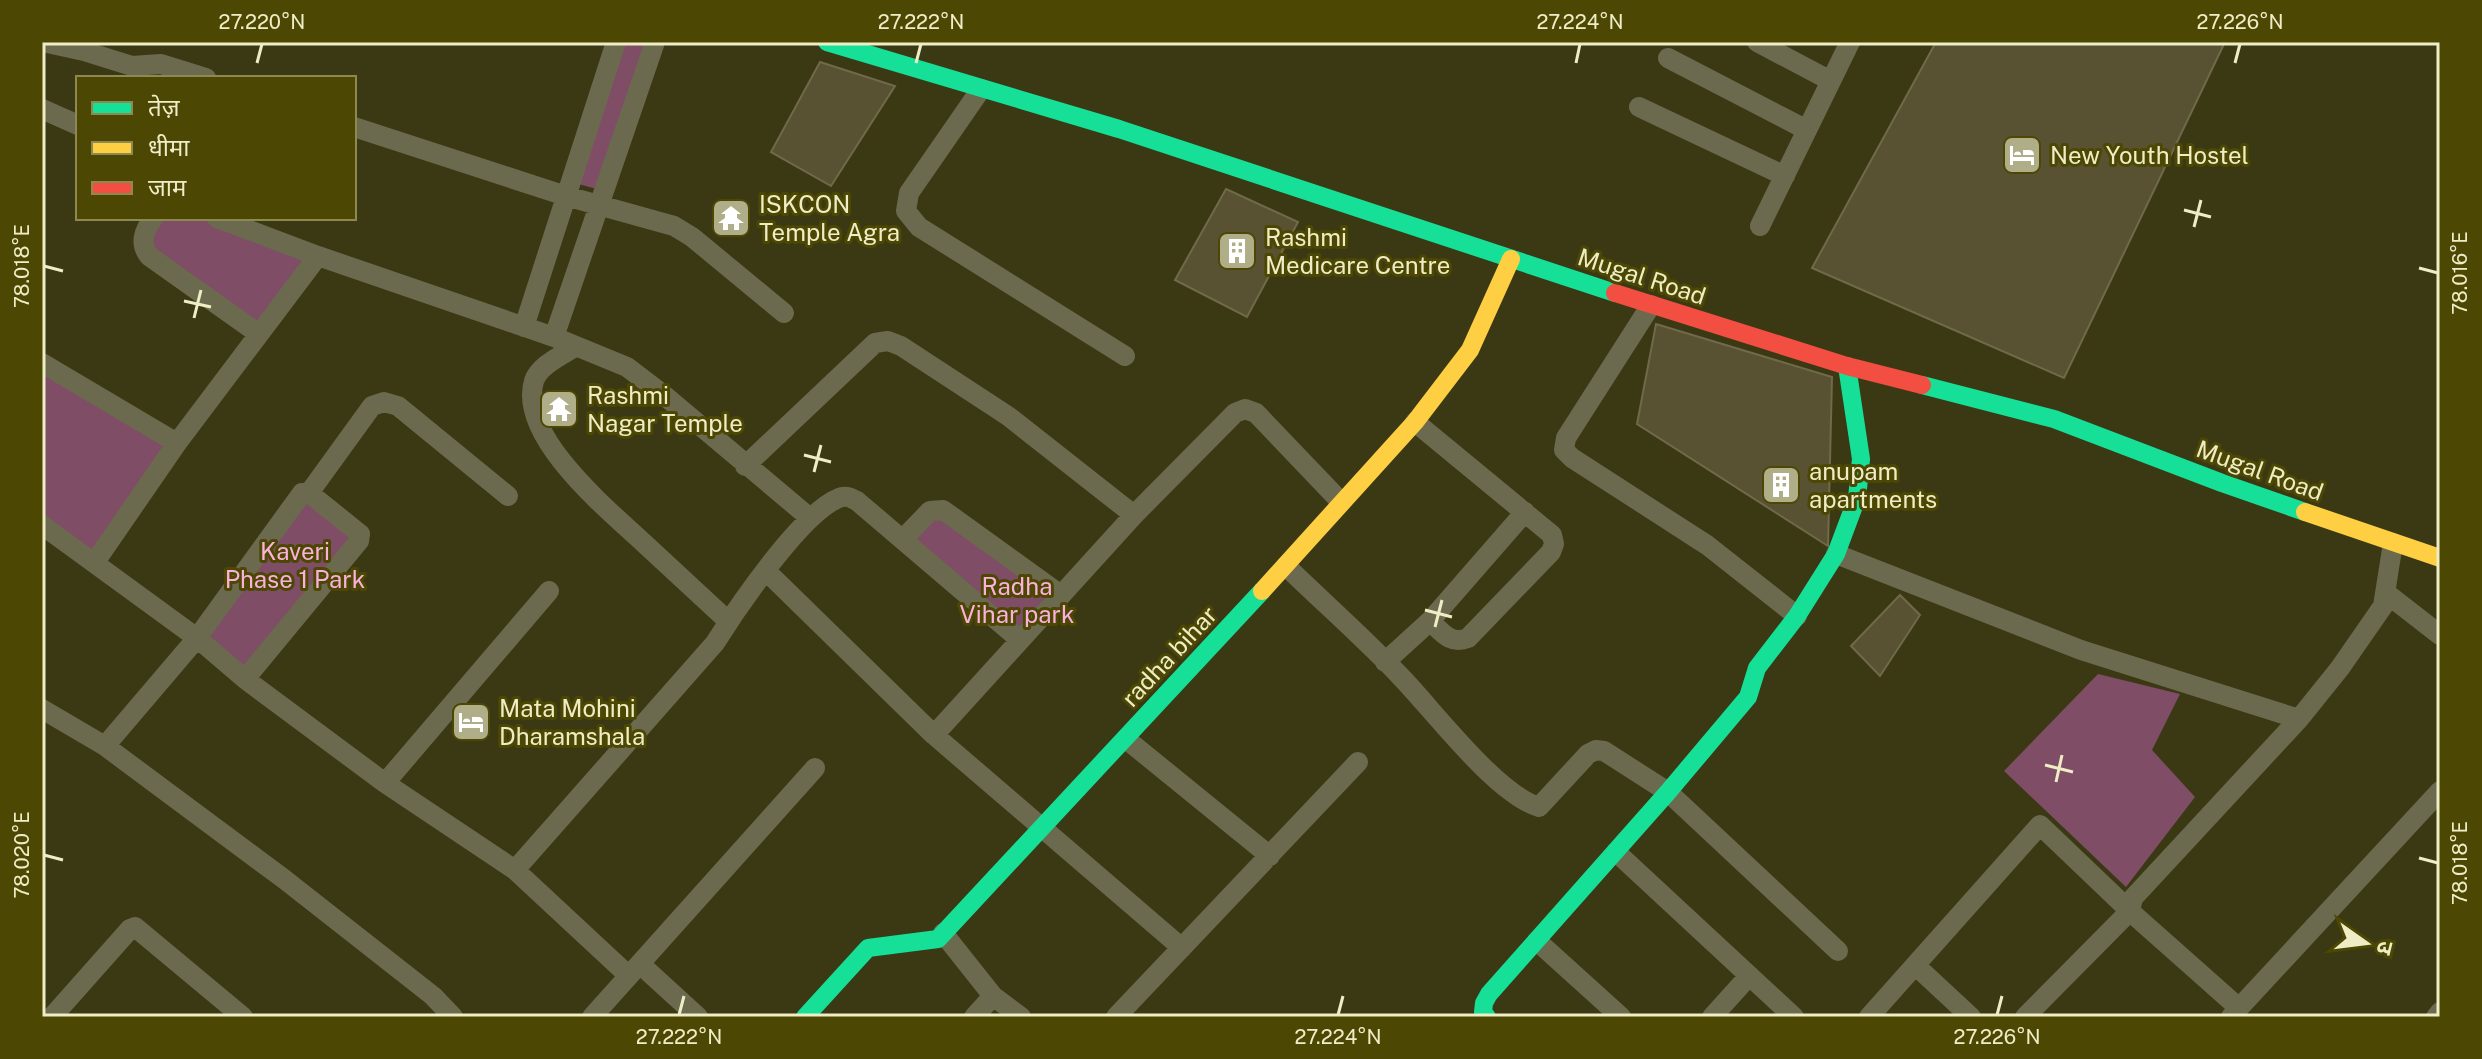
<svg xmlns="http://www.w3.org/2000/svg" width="2482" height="1059" viewBox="0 0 2482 1059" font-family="'Public Sans','Noto Sans Devanagari',sans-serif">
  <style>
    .green { fill: #7f4d65 }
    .building { fill: #595232; stroke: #70694a; stroke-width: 2 }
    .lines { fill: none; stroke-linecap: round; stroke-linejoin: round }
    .street { stroke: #6c6a4e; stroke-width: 20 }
    .fast { stroke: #16e098; stroke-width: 18 }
    .slow { stroke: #ffcf43; stroke-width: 18 }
    .jam { stroke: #f24e42; stroke-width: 18 }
    .ticks { fill: none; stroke: #efedc6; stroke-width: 3 }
    .labels { text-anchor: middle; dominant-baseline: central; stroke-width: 6; stroke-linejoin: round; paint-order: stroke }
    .poi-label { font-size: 24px; fill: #efedc6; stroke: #4c4703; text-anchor: start }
    .street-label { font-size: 24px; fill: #efedc6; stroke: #4c4703 }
    .park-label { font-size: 24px; fill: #fbb1db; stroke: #4c4703 }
    .neatline { fill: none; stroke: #efedc6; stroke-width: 3 }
    .ticks-label { font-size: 20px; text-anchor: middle; fill: #efedc6 }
  </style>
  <rect width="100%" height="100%" fill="#3b3914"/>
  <path class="green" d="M 616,42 L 655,42 L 604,191 L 571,182 Z
    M 157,218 L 217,218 L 318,256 L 259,334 L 144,245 Z
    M 42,366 L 177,443 L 95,562 L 42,525 Z
    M 309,493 L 360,534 L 245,679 L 197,638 Z
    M 935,509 L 1061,595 L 1020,640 L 903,539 Z
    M 2098,674 L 2180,694 L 2152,750 L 2195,797 L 2126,887 L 2004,771 Z"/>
  <path class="building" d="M 1936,42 L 2225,42 L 2064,378 L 1812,268 Z
    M 820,62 L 895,86 L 831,186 L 771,152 Z
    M 1226,189 L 1298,222 L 1247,317 L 1175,280 Z
    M 1656,324 L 1832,377 L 1828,546 L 1637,424 Z
    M 1900,595 L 1920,615 L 1880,676 L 1851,646 Z"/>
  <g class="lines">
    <path class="street" d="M 43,42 L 84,51 L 132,66 L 161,64 L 206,78
      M 1757,42 L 1831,81
      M 1668,58 L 1807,130
      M 981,89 L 909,193 L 906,211 L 919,227 L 1125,356
      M 1639,107 L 1785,176
      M 42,109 L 78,125
      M 354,127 L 566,196 L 674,226 L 692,237 L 784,313
      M 153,218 C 144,231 139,243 149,256 L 259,334
      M 217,218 L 318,256 L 554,337 L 627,367 L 665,396 L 810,518
      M 1760,226 L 1850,42
      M 1651,305 L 1566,438 L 1564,450 L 1572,458 L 1707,545 L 1797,616
      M 524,327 L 616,42
      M 554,337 L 655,42
      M 576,346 C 563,355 539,365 534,381 C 517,437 611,512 647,546 C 674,571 701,596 728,621
      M 42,363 L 177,443
      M 1415,422 L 1552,535 L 1554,544 L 1551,552 L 1468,638 C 1450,645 1442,632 1430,621 L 1525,512
      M 745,466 L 875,343 L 888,341 L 901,346 L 1008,416 L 1134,515
      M 42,525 L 197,638 L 245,679 L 385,783 L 549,591
      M 903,539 L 930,511 L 943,510 L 1061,595
      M 1836,554 L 2081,650 L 2299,719
      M 95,562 L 177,443 L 318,256
      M 1286,566 C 1324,603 1365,639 1401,677 C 1434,711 1496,794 1539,807 L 1588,754 L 1596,750 L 1604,751 L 1668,792 L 1838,951
      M 766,571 L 934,735 L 1182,948
      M 2386,593 L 2440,635
      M 1385,662 L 1430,621
      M 245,679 L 359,541 L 360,534 L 309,493
      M 42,709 L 105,746 L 284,879 L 433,996 L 453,1017
      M 934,735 L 1134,515 L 1235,413 L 1245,409 L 1256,413 L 1341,502
      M 1126,739 L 1270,856
      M 105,746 L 197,638 L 302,493 L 309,493 L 372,406 L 384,402 L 398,406 L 508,496
      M 385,783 L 515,870 L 629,976
      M 1616,852 L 1794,1017
      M 515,870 L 715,643 C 737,608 802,512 839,498 C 846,495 851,498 857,501 L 1020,640
      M 943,933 L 993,996 L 1021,1017
      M 1537,941 L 1621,1017
      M 640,964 L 698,1017
      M 1915,965 L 1971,1017
      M 2239,1008 L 2440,791
      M 52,1017 L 130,929 L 135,927 L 243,1017
      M 592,1017 L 815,768
      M 974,1017 L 993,996
      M 1116,1017 L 1358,762
      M 1712,1017 L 1749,976
      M 1869,1017 L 2040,825 L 2130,911 L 2025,1017
      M 2231,1017 L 2239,1008 L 2133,914 L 2130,911 L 2133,898 L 2299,719 L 2340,668 L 2383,606 L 2393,543
      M 2436,1017 L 2440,1012"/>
    <path class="fast" d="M 827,42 L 1119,129 L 1615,293
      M 1922,385 L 2054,419 L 2222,483 L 2305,512
      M 805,1017 L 868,948 L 938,939 L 1262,591
      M 1487,1017 L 1483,1012 L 1484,1003 L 1489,994 L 1668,792 L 1748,697 L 1757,668 L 1797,616 L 1836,554 L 1857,498 L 1861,459 L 1847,366"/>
    <path class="slow" d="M 2305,512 L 2440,558
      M 1262,591 L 1415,422 L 1470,350 L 1511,259"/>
    <path class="jam" d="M 1615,293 L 1847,366 L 1922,385"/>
  </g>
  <path class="ticks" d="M 257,63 L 262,44M 916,63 L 921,44M 1576,63 L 1580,44M 2235,63 L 2240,44M 2184,210 L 2211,217M 2194,227 L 2201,200M 44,266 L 63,271M 2419,268 L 2438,273M 184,301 L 211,307M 194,318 L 201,290M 804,455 L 831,462M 814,472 L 821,445M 1425,610 L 1452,617M 1435,627 L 1442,600M 2045,765 L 2073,772M 2056,782 L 2062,755M 44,855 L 63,860M 2419,858 L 2438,863M 679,1015 L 684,996M 1338,1015 L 1343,996M 1997,1015 L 2002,996"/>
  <defs>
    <g id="hotel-square" transform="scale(2)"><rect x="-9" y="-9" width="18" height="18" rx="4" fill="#b0ae88" stroke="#4c4703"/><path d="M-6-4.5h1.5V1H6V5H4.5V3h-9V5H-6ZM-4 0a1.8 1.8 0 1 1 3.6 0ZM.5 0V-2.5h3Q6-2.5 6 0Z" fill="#fff"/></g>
    <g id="temple-square" transform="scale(2)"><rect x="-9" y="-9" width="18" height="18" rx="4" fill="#b0ae88" stroke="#4c4703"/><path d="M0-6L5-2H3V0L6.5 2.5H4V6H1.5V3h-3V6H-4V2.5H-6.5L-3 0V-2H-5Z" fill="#fff"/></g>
    <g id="building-square" transform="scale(2)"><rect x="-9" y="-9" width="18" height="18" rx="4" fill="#b0ae88" stroke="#4c4703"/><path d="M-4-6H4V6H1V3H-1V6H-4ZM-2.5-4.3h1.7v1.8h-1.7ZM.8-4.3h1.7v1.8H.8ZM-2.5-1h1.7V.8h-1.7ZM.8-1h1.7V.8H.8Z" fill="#fff"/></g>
  </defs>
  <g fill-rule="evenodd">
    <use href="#hotel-square" x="2022" y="155"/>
    <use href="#temple-square" x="731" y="218"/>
    <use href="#building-square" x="1237" y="251"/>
    <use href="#temple-square" x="559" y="409"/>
    <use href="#building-square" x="1781" y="485"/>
    <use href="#hotel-square" x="471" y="722"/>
  </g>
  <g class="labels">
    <g class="poi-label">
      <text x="2050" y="155">New Youth Hostel</text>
      <text x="759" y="204">ISKCON<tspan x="759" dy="28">Temple Agra</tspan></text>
      <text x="1265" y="237">Rashmi<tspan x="1265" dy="28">Medicare Centre</tspan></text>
      <text x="587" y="395">Rashmi<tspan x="587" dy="28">Nagar Temple</tspan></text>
      <text x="1809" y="471">anupam<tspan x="1809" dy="28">apartments</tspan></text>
      <text x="499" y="708">Mata Mohini<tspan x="499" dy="28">Dharamshala</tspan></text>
    </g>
    <g class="street-label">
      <text transform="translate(1642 276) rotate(18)">Mugal Road</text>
      <text transform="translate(2260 470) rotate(20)">Mugal Road</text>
      <text transform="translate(1169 656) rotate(-47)">radha bihar</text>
    </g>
    <g class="park-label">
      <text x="295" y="551">Kaveri<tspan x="295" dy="28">Phase 1 Park</tspan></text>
      <text x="1017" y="586">Radha<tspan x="1017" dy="28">Vihar park</tspan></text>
    </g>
  </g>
  <rect width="2482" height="1059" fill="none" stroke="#4c4703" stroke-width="88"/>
  <rect x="76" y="76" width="280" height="144" fill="#4c4703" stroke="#8d8951" stroke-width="2"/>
  <rect x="92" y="102" width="40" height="12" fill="#16e098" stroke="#8d8951" stroke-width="2"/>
  <text x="148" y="116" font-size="24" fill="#efedc6">तेज़</text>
  <rect x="92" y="142" width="40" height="12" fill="#ffcf43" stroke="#8d8951" stroke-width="2"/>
  <text x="148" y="156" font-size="24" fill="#efedc6">धीमा</text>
  <rect x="92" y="182" width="40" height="12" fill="#f24e42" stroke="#8d8951" stroke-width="2"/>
  <text x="148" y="196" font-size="24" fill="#efedc6">जाम</text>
  <g transform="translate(2366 943) rotate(104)" stroke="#4c4703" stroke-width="6" paint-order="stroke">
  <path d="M0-6L14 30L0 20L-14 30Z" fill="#efedc6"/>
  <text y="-12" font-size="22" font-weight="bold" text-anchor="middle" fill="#efedc6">उ</text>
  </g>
  <rect x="44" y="44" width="2394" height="971" class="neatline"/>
  <g class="ticks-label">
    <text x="262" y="29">27.220°N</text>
    <text x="921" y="29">27.222°N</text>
    <text x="1580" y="29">27.224°N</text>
    <text x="2240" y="29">27.226°N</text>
    <text transform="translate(22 266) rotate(-90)" y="7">78.018°E</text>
    <text transform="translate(2460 273) rotate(-90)" y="7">78.016°E</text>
    <text transform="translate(22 855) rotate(-90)" y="7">78.020°E</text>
    <text transform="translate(2460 863) rotate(-90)" y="7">78.018°E</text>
    <text x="679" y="1044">27.222°N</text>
    <text x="1338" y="1044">27.224°N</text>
    <text x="1997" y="1044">27.226°N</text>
  </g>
</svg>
